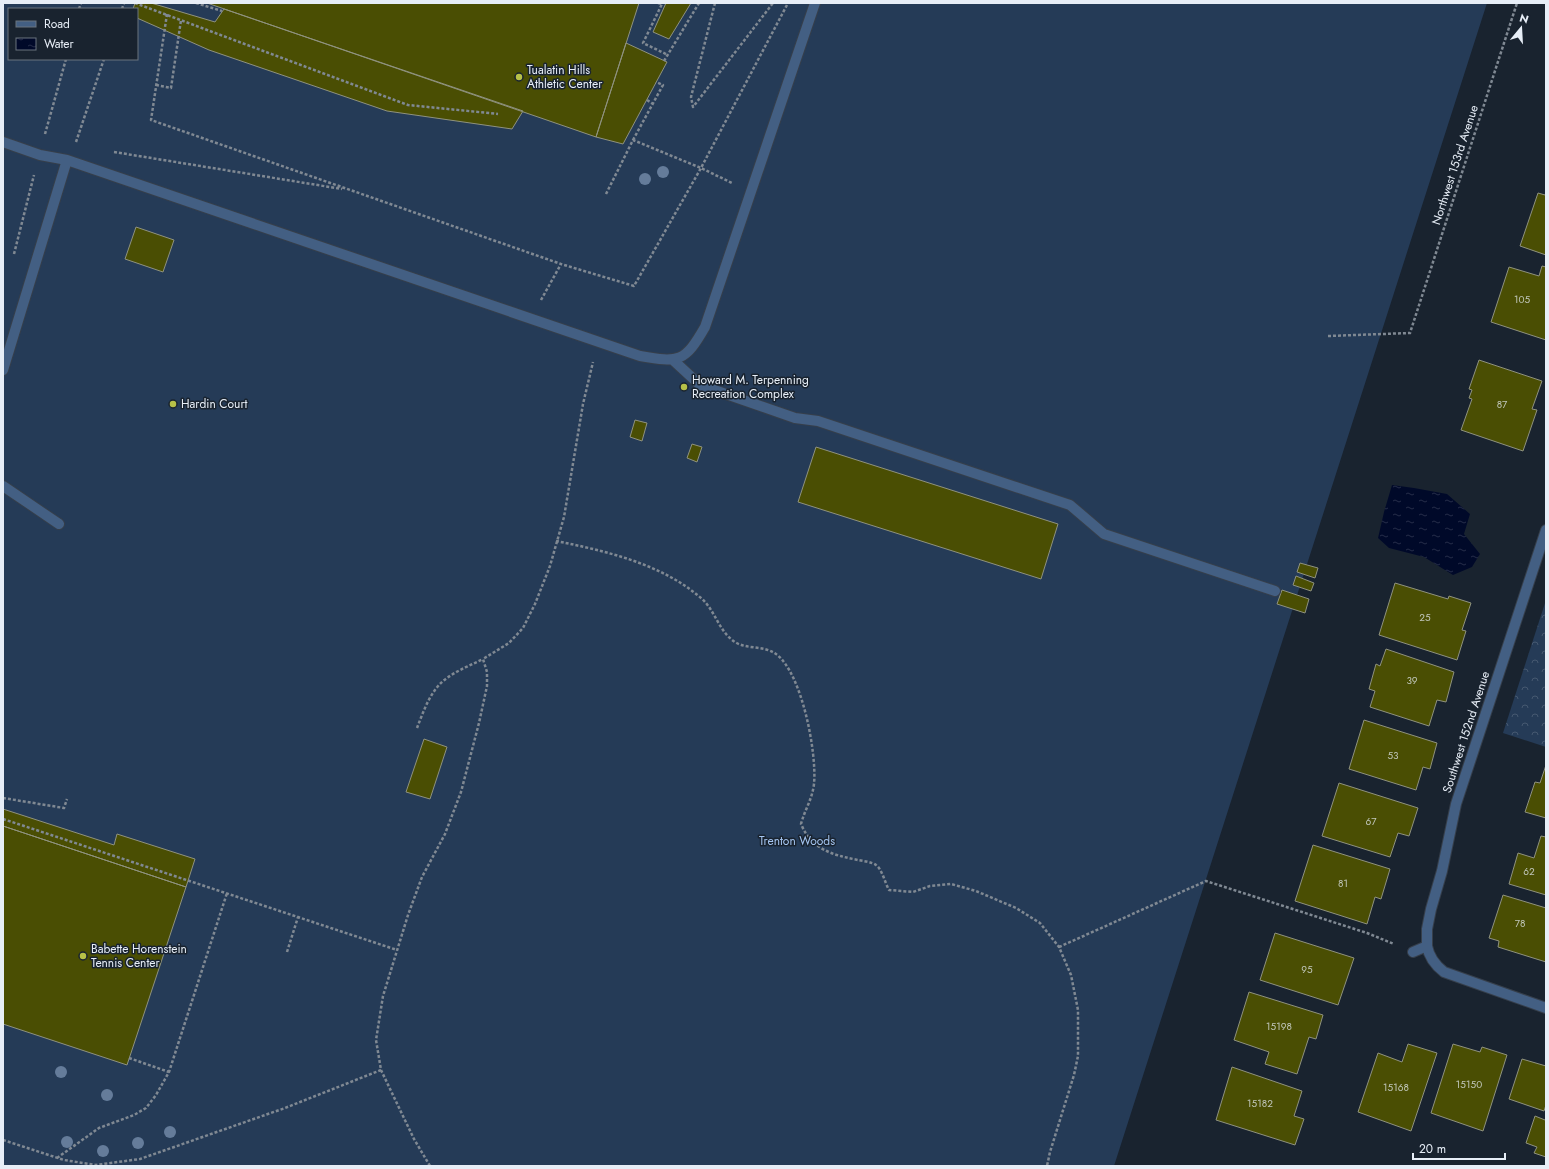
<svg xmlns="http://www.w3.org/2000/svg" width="1549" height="1169" viewBox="0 0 1549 1169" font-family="Jost,sans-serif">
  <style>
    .forest { fill: url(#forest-crowns) }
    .pitch { fill: #253b57; fill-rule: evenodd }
    .water { fill: url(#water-ripples) }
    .building { fill: #4a4e03; stroke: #8f927f }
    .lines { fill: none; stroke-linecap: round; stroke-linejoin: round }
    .service-casing { stroke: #363f4b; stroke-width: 12 }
    .minor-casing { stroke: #363f4b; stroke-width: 12 }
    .path { stroke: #808993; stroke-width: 2.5; stroke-dasharray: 3 2; stroke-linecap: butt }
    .service { stroke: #435f83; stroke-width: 10 }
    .minor { stroke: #435f83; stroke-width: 10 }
    .tree { fill: #657c9a }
    .poi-dot { fill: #b7c148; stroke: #19232f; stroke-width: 1.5 }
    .labels { text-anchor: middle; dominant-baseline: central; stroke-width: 3; stroke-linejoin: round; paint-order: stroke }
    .number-label { font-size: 10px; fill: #c0c6ba }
    .poi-label { font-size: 12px; fill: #e7eef7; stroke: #19232f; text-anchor: start }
    .street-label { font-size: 12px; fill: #e7eef7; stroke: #19232f }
    .park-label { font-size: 12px; fill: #a4c5f1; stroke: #19232f }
  </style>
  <defs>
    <pattern id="forest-crowns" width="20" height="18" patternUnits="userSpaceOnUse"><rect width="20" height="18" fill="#253b57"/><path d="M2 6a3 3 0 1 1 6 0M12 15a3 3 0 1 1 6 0" fill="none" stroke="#455870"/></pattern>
    <pattern id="water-ripples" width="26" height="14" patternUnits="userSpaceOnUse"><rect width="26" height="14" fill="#000929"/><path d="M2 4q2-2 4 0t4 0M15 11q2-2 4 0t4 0" fill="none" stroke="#252d49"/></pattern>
  </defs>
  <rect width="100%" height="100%" fill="#19232f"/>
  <path class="forest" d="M 1546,600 L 1546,747 L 1503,733 Z"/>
  <path class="pitch" d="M 3,3 L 1487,3 L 1114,1166 L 3,1166 ZM 9,9 L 137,9 L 137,59 L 9,59 Z"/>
  <path class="water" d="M 1392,485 L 1414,488 L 1447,494 L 1470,514 L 1464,534 L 1480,554 L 1472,567 L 1453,575 L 1424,557 L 1389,548 L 1378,538 L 1384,512 Z"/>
  <path class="building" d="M 135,3 L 151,3 L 215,22 L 224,9 L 523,111 L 512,129 L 387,111 L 209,50 L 137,18 L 137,9 L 133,9 Z
    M 207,3 L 639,3 L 596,137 Z
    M 666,3 L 691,3 L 669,39 L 653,32 Z
    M 626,43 L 667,62 L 623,144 L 596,137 Z
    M 1546,192 L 1546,255 L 1520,246 L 1538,193 L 1545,195 Z
    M 136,227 L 174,240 L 163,272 L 125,259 Z
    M 1542,266 L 1546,267 L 1546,340 L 1491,322 L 1509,267 L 1539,276 Z
    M 1479,360 L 1542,381 L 1532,409 L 1537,410 L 1523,451 L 1461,430 L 1472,399 L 1469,398 L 1472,390 L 1469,389 Z
    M 635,420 L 647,423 L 642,441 L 630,437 Z
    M 692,444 L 702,447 L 697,462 L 687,458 Z
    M 816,447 L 1058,524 L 1041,579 L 798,502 Z
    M 1300,563 L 1318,568 L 1315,578 L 1297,572 Z
    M 1296,576 L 1314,583 L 1311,591 L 1293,585 Z
    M 1395,583 L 1448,599 L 1449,596 L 1471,603 L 1462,630 L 1466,631 L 1457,660 L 1379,635 Z
    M 1282,590 L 1309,599 L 1305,613 L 1277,604 Z
    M 1386,649 L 1454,672 L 1446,702 L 1437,700 L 1429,726 L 1370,707 L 1375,691 L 1369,689 L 1376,664 L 1380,666 Z
    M 1364,720 L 1437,743 L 1430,769 L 1423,767 L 1416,790 L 1349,769 Z
    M 424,739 L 447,747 L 430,799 L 406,792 Z
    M 1546,765 L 1546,818 L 1525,812 L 1535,782 L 1540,783 Z
    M 1339,783 L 1418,808 L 1409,836 L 1398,833 L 1390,857 L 1322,836 Z
    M 3,809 L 114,845 L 117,834 L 195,859 L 186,887 L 3,826 Z
    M 3,826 L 186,887 L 127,1065 L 3,1024 Z
    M 1541,836 L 1546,837 L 1546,895 L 1509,884 L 1518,853 L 1534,858 Z
    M 1313,845 L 1390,869 L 1381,899 L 1375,897 L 1367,924 L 1295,901 Z
    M 1503,895 L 1546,908 L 1546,962 L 1498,947 L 1499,941 L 1489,938 Z
    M 1275,933 L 1354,958 L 1338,1005 L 1260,980 Z
    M 1249,992 L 1323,1015 L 1316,1039 L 1309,1037 L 1297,1074 L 1265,1064 L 1269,1052 L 1234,1040 Z
    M 1408,1044 L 1437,1053 L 1411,1131 L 1358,1112 L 1378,1053 L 1402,1062 Z
    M 1453,1044 L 1480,1052 L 1482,1047 L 1507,1055 L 1483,1131 L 1431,1113 Z
    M 1522,1059 L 1546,1066 L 1546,1105 L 1544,1111 L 1509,1099 Z
    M 1232,1067 L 1302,1091 L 1294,1116 L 1304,1119 L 1295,1145 L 1216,1120 Z
    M 1535,1116 L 1545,1120 L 1546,1118 L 1546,1157 L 1534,1153 L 1537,1147 L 1526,1143 Z"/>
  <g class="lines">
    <g class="service-casing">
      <path id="service" d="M 3,142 L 40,155 L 67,160 L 640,356 C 679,363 685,362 705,327 L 815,3
        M 673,360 L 700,385 L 795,418 L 818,421 L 1070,505 L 1104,534 L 1275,591
        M 3,370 L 67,160
        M 3,486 L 59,524"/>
    </g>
    <g class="minor-casing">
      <path id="minor" d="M 1427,946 L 1427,929 L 1431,909 L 1442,871 L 1456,804 L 1546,530
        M 1413,952 L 1427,946 C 1429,957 1435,965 1444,972 L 1546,1008"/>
    </g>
    <path class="path" d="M 135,3 L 408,105 L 498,114
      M 196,3 L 222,11
      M 658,3 L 662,4 L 643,43 L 668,55
      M 715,3 L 691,97 L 693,107 L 773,3
      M 79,9 L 81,3
      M 122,9 L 124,3
      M 167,14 L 151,120 L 561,264 L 634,286 L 701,168 L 788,3
      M 664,61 L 699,3
      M 156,85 L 171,88 L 181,20
      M 647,100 L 653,104
      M 45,134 L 66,59
      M 633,140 L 663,85 L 656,82
      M 76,142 L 104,59
      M 114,152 L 342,189
      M 606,194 L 633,140 L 701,168 L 732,183
      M 14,254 L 34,175
      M 541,300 L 561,264
      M 1328,336 L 1410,333 L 1517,3
      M 556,541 C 606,551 662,564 701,598 C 714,609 718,628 731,639 C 744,651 762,644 776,654 C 802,673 817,753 814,784 C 812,800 805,809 801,824 C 812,850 833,855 858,860 C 863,861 872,862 876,865 C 882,869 885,883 889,890 L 913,892 L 930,886 L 951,884 L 976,891 L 1016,908 L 1040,923 L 1059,947 L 1071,975 L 1078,1010 L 1078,1056 L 1074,1075 L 1050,1152 L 1047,1166
      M 417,728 C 424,710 431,689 447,678 C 458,670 471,665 483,659
      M 3,798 L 64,808 L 67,799
      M 3,819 L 397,950
      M 1059,947 L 1206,881 L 1367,933 L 1394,944
      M 287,952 L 298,917
      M 129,1058 L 169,1072
      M 3,1140 L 64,1160 L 96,1165 L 140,1159 L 285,1108 L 381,1070
      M 57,1158 L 99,1128 L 134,1115 L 146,1108 L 156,1095 L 169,1072 L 227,893
      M 430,1166 L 414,1139 L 381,1070 L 376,1040 L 383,996 L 408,915 L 422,877 L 445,834 L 461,792 L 479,723 L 487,686 L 487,672 L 483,659 L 509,643 L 523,628 L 535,604 L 550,566 L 564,517 L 583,404 L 593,362"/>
    <use href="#service" class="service"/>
    <use href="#minor" class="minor"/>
  </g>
  <g class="tree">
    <circle cx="663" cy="172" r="6"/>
    <circle cx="645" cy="179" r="6"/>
    <circle cx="61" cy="1072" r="6"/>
    <circle cx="107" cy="1095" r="6"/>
    <circle cx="170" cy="1132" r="6"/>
    <circle cx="67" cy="1142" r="6"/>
    <circle cx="138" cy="1143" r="6"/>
    <circle cx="103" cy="1151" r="6"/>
  </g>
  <g class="poi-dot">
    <circle cx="519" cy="77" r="4"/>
    <circle cx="684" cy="387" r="4"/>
    <circle cx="173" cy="404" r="4"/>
    <circle cx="83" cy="956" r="4"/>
  </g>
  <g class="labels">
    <g class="number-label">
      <text x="1522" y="299">105</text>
      <text x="1502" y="404">87</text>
      <text x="1425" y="617">25</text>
      <text x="1412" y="680">39</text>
      <text x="1393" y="755">53</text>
      <text x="1371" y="821">67</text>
      <text x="1529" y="871">62</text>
      <text x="1343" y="883">81</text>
      <text x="1520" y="923">78</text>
      <text x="1307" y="969">95</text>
      <text x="1279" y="1026">15198</text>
      <text x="1469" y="1084">15150</text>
      <text x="1396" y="1087">15168</text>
      <text x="1260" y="1103">15182</text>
    </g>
    <g class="poi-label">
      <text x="527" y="70">Tualatin Hills<tspan x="527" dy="14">Athletic Center</tspan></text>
      <text x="692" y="380">Howard M. Terpenning<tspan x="692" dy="14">Recreation Complex</tspan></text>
      <text x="181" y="404">Hardin Court</text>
      <text x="91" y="949">Babette Horenstein<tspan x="91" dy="14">Tennis Center</tspan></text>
    </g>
    <g class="street-label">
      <text transform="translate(1455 165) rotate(-72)">Northwest 153rd Avenue</text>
      <text transform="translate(1466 732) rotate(-72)">Southwest 152nd Avenue</text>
    </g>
    <g class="park-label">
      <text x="797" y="841">Trenton Woods</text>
    </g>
  </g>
  <rect width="1549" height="1169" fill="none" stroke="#e7eef7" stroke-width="8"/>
  <rect x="8" y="8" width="130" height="52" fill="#19232f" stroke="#6b747f"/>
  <rect x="16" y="21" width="20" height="6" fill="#435f83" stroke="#6b747f"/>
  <text x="44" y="28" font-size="12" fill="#e7eef7">Road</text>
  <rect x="16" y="38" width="20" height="12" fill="url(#water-ripples)" stroke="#6b747f"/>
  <text x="44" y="48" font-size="12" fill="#e7eef7">Water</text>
  <g transform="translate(1521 28) rotate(18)" stroke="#19232f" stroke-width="3" paint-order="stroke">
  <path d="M0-3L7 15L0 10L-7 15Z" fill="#e7eef7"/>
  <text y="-6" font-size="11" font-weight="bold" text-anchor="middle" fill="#e7eef7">N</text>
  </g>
  <path d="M1413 1153v6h92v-6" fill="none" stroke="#e7eef7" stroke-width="2"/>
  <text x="1419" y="1153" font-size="12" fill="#e7eef7" stroke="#19232f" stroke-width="3" paint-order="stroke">20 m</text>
</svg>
